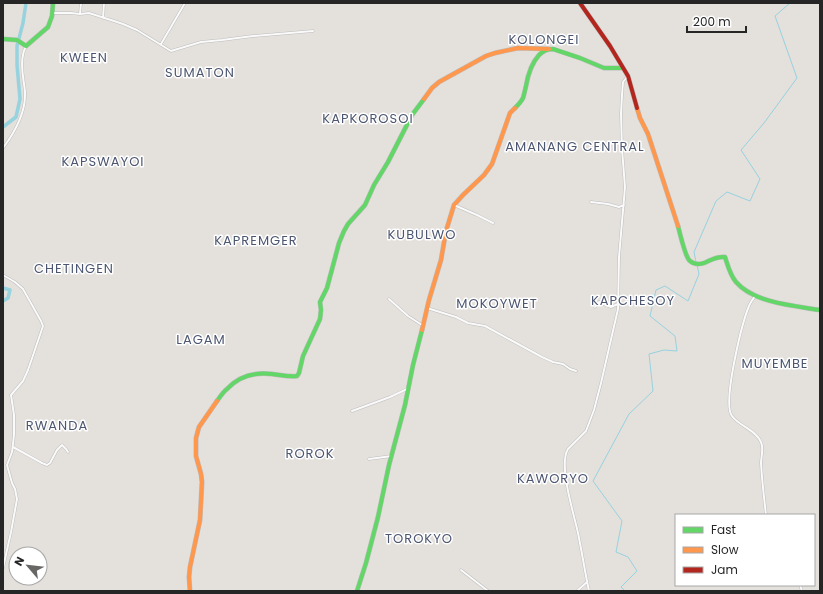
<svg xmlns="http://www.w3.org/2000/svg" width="823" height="594" viewBox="0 0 823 594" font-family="Poppins,sans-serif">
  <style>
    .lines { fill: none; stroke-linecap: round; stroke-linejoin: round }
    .stream { stroke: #97d2df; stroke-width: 1 }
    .river { stroke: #97d2df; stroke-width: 3.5 }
    .street-casing { stroke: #bebdbd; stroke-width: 3 }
    .fast-casing { stroke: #bebdbd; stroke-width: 5 }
    .slow-casing { stroke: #bebdbd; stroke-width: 5 }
    .jam-casing { stroke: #bebdbd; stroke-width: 5 }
    .street { stroke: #fbfafa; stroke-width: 2 }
    .fast { stroke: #63d668; stroke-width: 4 }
    .slow { stroke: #ff974d; stroke-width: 4 }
    .jam { stroke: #b3261e; stroke-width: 4 }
    .labels { text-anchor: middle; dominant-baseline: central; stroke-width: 3; stroke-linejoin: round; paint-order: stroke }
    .quarter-label { font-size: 13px; letter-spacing: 1px; fill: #4c5671; stroke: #fff }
  </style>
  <rect width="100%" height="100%" fill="#e4e0dc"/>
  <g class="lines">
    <path class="stream" d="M 696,262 L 694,252 L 716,201 L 727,192 L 750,201 L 760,179 L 741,150 L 764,123 L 797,78 L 775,16 L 790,3
      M 625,591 L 621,587 L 637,571 L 628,557 L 616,552 L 622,521 L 593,481 L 629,414 L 653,391 L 649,354 L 664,350 L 677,351 L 675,336 L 650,316 L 656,290 L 665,286 L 688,301 L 699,274 L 697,265"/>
    <path class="river" d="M 3,127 L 16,117 L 20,99 L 17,65 L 17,46 L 23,23 L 26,3
      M 3,288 L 10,290 L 8,298 L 3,301"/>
    <g class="street-casing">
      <path id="street" d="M 53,13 L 71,13 L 80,14 L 89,13 L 111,20 L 123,24 L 137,30 L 171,51 L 201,42 L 222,40 L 253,36 L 313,31
        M 80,14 L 81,3
        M 103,18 L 104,3
        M 161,44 L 185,3
        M 3,148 C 15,132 26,113 25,92 C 24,80 20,67 23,55 C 23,52 25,49 26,46
        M 591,202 L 608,204 L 619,207 L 624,205
        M 454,205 L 477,215 L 493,223
        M 3,275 L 15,282 L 23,289 L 41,321 L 43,326 L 42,329 L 28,370 L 23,381 L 11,395 L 14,415 L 14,435 L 12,452 L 7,465 L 12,483 L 15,489 L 17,499 L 11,532 L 3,568
        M 755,296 C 753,299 750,303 749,306 C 742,323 722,403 732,416 C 739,426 756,430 761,442 C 764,449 761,457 761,463 C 762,481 764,498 766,515
        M 389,299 L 408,316 L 422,325
        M 595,307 L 599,302 L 611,307 L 618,304
        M 427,308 L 456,317 L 468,323 L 485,326 L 542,357 L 553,362 L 563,364 L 570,369 L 576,371
        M 352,411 L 390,397 L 407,389
        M 13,447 L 42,463 L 47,465 L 50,463 L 57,450 L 62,445 L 66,449 L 68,452
        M 369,459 L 392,456
        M 461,570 L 488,591
        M 800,585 L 802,591
        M 577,591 L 587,582
        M 589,591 C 585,572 582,553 578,533 C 574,514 558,465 568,449 L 586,431 L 594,410 L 601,383 L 618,309 L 619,257 L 625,187 L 622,149 L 621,114 L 622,95 L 623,82 L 627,77"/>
    </g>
    <g class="fast-casing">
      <path id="fast" d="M 3,39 L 17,40 L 26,46 L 48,27 L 52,16 L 53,3
        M 515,108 C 518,105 521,102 523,98 C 524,95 525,90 526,86 C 528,74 531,64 539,55 C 543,51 547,49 553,49 L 580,58 L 604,68 L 622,68
        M 678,226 C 680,234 685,255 689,260 C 693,264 698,265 704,263 C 711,260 716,256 725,257 C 728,266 730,275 736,282 C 754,303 795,306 820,310
        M 217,401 C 220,397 223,392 227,389 C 239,376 255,372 272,374 C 281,375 289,377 297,376 L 299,373 L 303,356 L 320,319 L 321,310 L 320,302 L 327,288 L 339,243 L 344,231 L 348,224 L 365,205 L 374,185 L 388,162 L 412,115 L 424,99
        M 357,591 L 366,563 L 378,517 L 389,465 L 405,405 L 413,365 L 422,330"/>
    </g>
    <g class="slow-casing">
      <path id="slow" d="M 424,99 L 432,88 L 439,82 L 486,56 L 495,53 L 518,48 L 549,49
        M 637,108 L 640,118 L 648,134 L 678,226
        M 422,330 L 429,300 L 441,260 L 446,231 L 454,205 L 463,195 L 484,175 L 492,164 L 510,113 L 515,108
        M 190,591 L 189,577 L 190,567 L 200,520 L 202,482 L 201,474 L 196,456 L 196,438 L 199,427 L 217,401"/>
    </g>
    <g class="jam-casing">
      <path id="jam" d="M 580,3 L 610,46 L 628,76 L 637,108"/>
    </g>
    <use href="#street" class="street"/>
    <use href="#fast" class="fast"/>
    <use href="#slow" class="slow"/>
    <use href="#jam" class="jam"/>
  </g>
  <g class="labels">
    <g class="quarter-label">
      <text x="544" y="39">KOLONGEI</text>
      <text x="84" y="57">KWEEN</text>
      <text x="200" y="72">SUMATON</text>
      <text x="368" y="118">KAPKOROSOI</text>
      <text x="575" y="146">AMANANG CENTRAL</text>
      <text x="103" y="161">KAPSWAYOI</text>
      <text x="422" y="234">KUBULWO</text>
      <text x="256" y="240">KAPREMGER</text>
      <text x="74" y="268">CHETINGEN</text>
      <text x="633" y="300">KAPCHESOY</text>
      <text x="497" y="303">MOKOYWET</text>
      <text x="201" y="339">LAGAM</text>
      <text x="775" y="363">MUYEMBE</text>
      <text x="57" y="425">RWANDA</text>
      <text x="310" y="453">ROROK</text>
      <text x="553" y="478">KAWORYO</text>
      <text x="419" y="538">TOROKYO</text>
    </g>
  </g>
  <rect width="823" height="594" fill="none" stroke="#262626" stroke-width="8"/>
  <rect x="675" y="514" width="140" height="72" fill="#ffffff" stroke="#a8a8a8"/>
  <rect x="683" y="527" width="20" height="6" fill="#63d668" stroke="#a8a8a8"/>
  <text x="711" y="534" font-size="12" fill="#262626">Fast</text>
  <rect x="683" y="547" width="20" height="6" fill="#ff974d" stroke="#a8a8a8"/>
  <text x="711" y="554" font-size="12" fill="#262626">Slow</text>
  <rect x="683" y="567" width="20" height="6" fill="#b3261e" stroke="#a8a8a8"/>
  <text x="711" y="574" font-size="12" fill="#262626">Jam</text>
  <g transform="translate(28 566) rotate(298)"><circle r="19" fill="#ffffff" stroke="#a8a8a8"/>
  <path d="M0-3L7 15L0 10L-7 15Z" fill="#686766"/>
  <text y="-6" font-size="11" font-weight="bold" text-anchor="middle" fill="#262626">N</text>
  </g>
  <path d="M687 26v6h59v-6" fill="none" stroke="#262626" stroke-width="2"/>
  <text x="693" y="26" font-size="12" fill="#262626" stroke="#ffffff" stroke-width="3" paint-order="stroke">200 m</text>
</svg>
